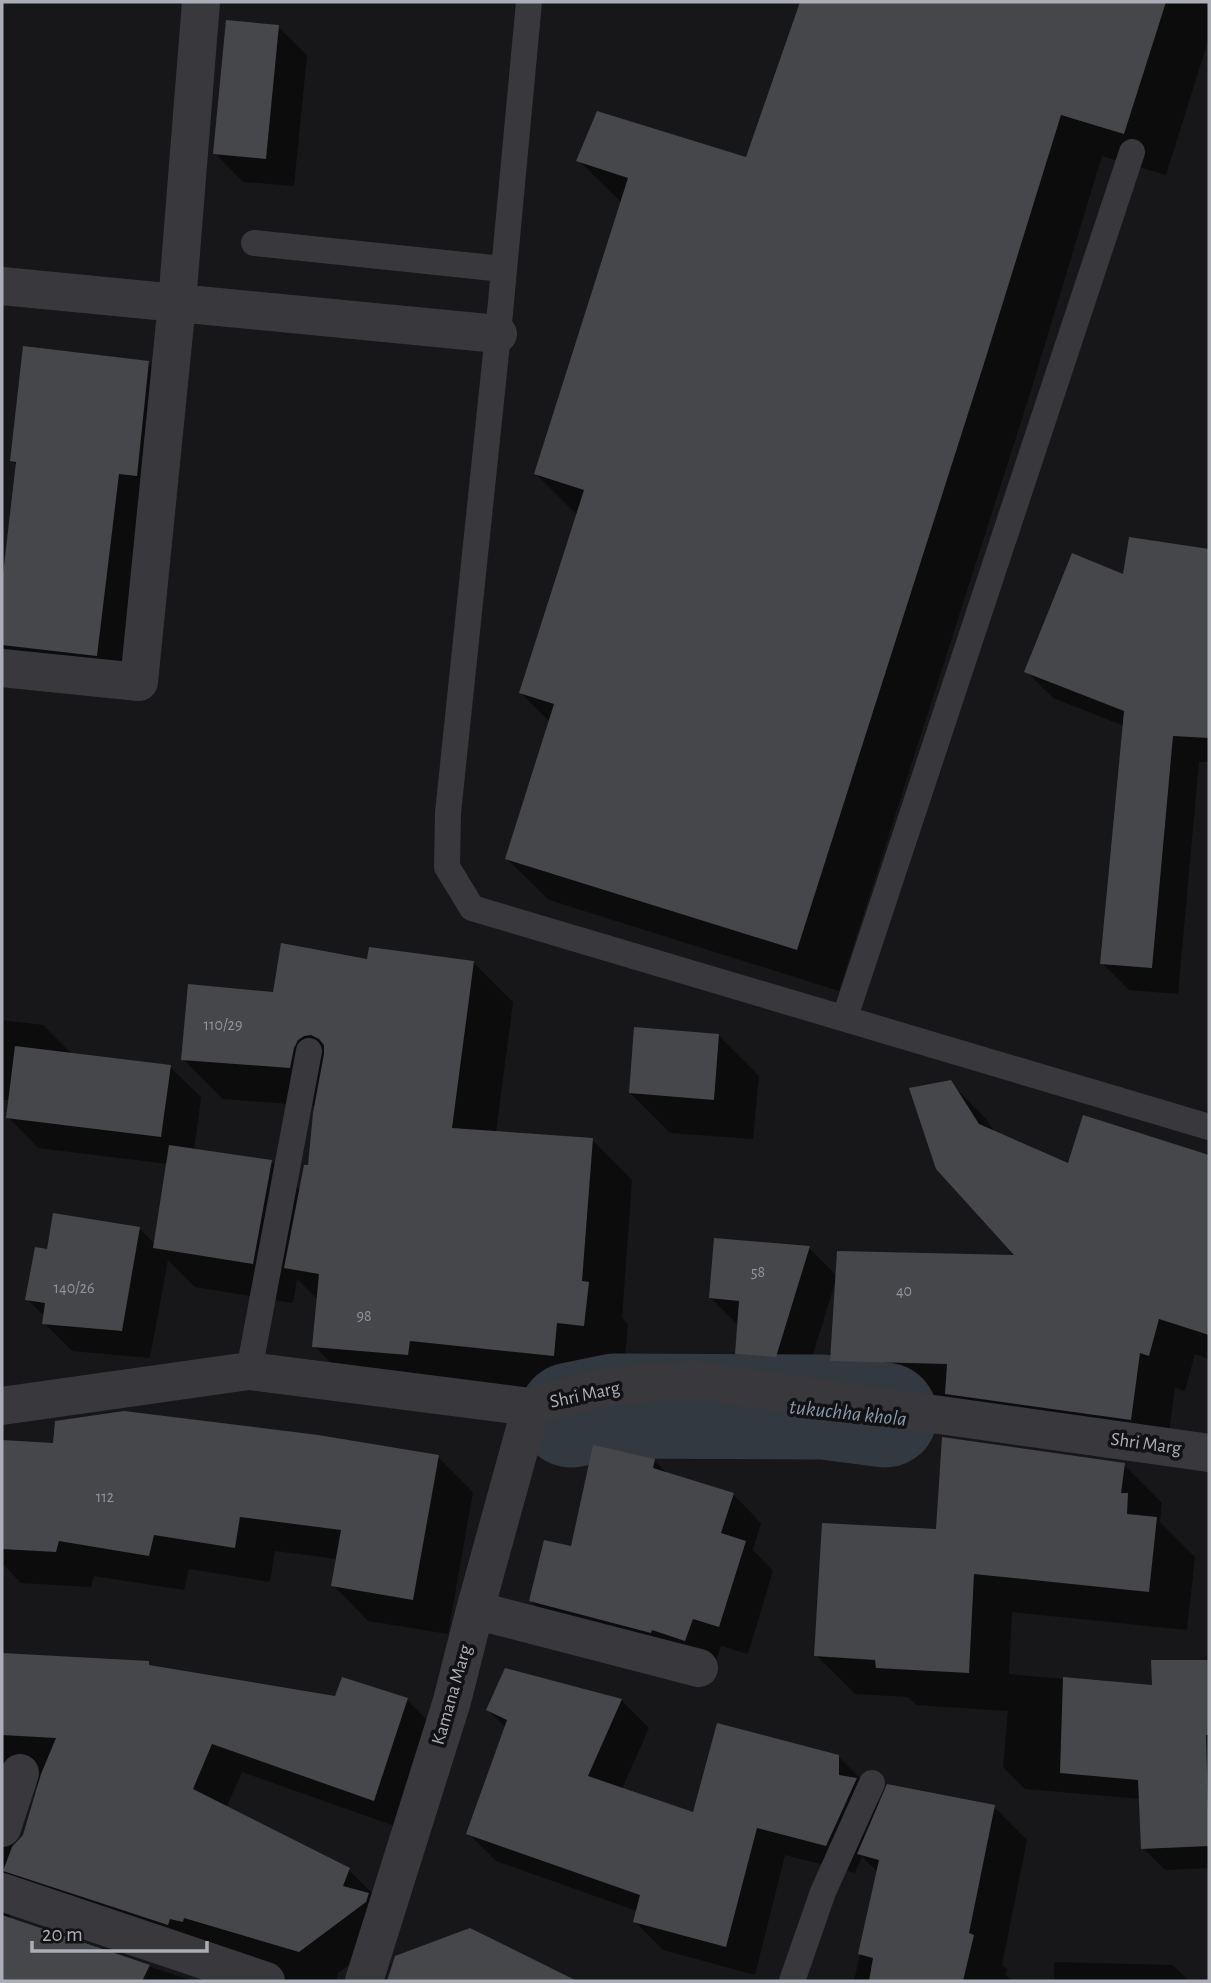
<svg xmlns="http://www.w3.org/2000/svg" width="1211" height="1983" viewBox="0 0 1211 1983" font-family="'Alegreya Sans',sans-serif">
  <style>
    .shadow { fill: #0007; fill-rule: evenodd }
    .lines { fill: none; stroke-linecap: round; stroke-linejoin: round }
    .river { stroke: #333940; stroke-width: 105 }
    .building { fill: #46474b }
    .lane { stroke: #39393d; stroke-width: 26 }
    .street { stroke: #39393d; stroke-width: 38 }
    .labels { text-anchor: middle; dominant-baseline: central; stroke-width: 7; stroke-linejoin: round; paint-order: stroke }
    .number-label { font-size: 16px; fill: #92949c }
    .street-label { font-size: 19px; fill: #abaeb7; stroke: #121214 }
    .water-label { font-size: 21px; font-style: italic; fill: #879aad; stroke: #121214 }
  </style>
  <rect width="100%" height="100%" fill="#171719"/>
  <path class="shadow" d="M 802,2 L 1209,2 L 1209,38 L 1166,175 L 1102,156 L 1029,397 L 839,991 L 549,900 L 507,859 L 550,722 L 521,693 L 578,516 L 536,474 L 622,203 L 578,160 L 747,159 Z
    M 278,27 L 307,55 L 294,186 L 243,182 L 215,153 Z
    M 148,363 L 183,397 L 131,689 L 31,678 L 2,649 L 2,598 L 17,466 L 11,460 Z
    M 1130,539 L 1209,551 L 1209,762 L 1199,762 L 1178,994 L 1129,990 L 1102,963 L 1124,726 L 1053,698 L 1026,671 L 1124,577 Z
    M 369,961 L 473,962 L 513,1002 L 496,1133 L 592,1140 L 632,1180 L 622,1318 L 628,1324 L 624,1365 L 597,1362 L 594,1395 L 354,1386 L 314,1346 L 318,1300 L 297,1279 L 293,1303 L 195,1287 L 168,1260 L 150,1358 L 72,1351 L 44,1323 L 45,1317 L 27,1299 L 49,1251 L 140,1229 L 156,1245 L 168,1164 L 38,1148 L 8,1117 L 10,1100 L 2,1100 L 2,1020 L 43,1025 L 73,1055 L 170,1067 L 201,1097 L 194,1151 L 272,1162 L 301,1191 L 309,1167 L 316,1106 L 223,1099 L 183,1059 L 274,994 Z
    M 719,1036 L 759,1076 L 753,1139 L 670,1133 L 630,1093 Z
    M 950,1082 L 986,1119 L 996,1134 L 1070,1166 L 1085,1117 L 1209,1156 L 1209,1359 L 1195,1354 L 1185,1391 L 1175,1388 L 1166,1455 L 868,1397 L 832,1360 L 835,1283 L 804,1384 L 765,1381 L 737,1353 L 739,1326 L 711,1298 L 809,1248 L 837,1276 L 1018,1256 Z
    M 2,1442 L 438,1457 L 473,1492 L 448,1634 L 368,1621 L 333,1585 L 337,1559 L 275,1551 L 270,1582 L 189,1569 L 184,1590 L 94,1576 L 91,1587 L 21,1583 L 2,1563 Z
    M 654,1460 L 668,1474 L 733,1494 L 761,1523 L 753,1550 L 773,1571 L 748,1654 L 721,1646 L 713,1669 L 559,1629 L 531,1601 L 573,1549 Z
    M 1124,1465 L 1162,1503 L 1160,1522 L 1195,1557 L 1187,1630 L 1012,1612 L 1009,1674 L 1154,1687 L 1153,1662 L 1209,1661 L 1209,1868 L 1165,1870 L 1143,1848 L 1141,1799 L 1025,1789 L 1003,1767 L 1008,1711 L 916,1705 L 908,1697 L 855,1694 L 816,1655 L 938,1531 Z
    M 2,1655 L 148,1663 L 153,1668 L 337,1698 L 407,1700 L 436,1729 L 403,1829 L 242,1772 L 226,1808 L 349,1870 L 378,1899 L 395,1931 L 338,1973 L 336,1981 L 281,1981 L 10,1914 L 10,1920 L 193,1981 L 2,1981 ZM 42,1782 L 24,1836 L 18,1845 L 11,1849 L 28,1796 L 34,1786 Z
    M 621,1700 L 649,1728 L 622,1789 L 694,1814 L 839,1757 L 867,1785 L 867,1791 L 881,1804 L 994,1807 L 1027,1840 L 1002,1965 L 1007,1969 L 1005,1974 L 1012,1981 L 854,1981 L 878,1872 L 862,1857 L 855,1873 L 785,1855 L 755,1975 L 663,1950 L 635,1922 L 637,1911 L 496,1861 L 468,1833 L 506,1728 L 488,1710 Z
    M 466,1932 L 568,1981 L 411,1981 L 436,1942 Z
    M 1054,1962 L 1173,1965 L 1189,1981 L 1054,1981 Z"/>
  <g class="lines">
    <path class="river" d="M 571,1415 L 615,1406 L 823,1407 L 885,1415"/>
  </g>
  <path class="building" d="M 800,2 L 1166,2 L 1124,134 L 1061,115 L 987,354 L 797,950 L 505,859 L 554,704 L 519,693 L 584,490 L 534,474 L 628,178 L 576,161 L 597,111 L 746,157 Z
    M 226,20 L 279,25 L 266,159 L 213,154 Z
    M 23,346 L 149,361 L 137,476 L 119,474 L 97,656 L 2,645 L 2,583 L 16,462 L 10,461 Z
    M 1129,537 L 1209,549 L 1209,738 L 1173,736 L 1152,968 L 1100,964 L 1124,711 L 1024,672 L 1072,553 L 1123,574 Z
    M 281,943 L 367,959 L 369,947 L 474,961 L 452,1128 L 593,1138 L 582,1281 L 589,1282 L 584,1326 L 557,1323 L 554,1356 L 410,1341 L 408,1355 L 312,1347 L 319,1274 L 284,1268 L 304,1165 L 308,1165 L 313,1113 L 324,1054 L 324,1045 L 319,1039 L 311,1035 L 304,1036 L 298,1040 L 294,1048 L 290,1068 L 181,1060 L 188,984 L 273,992 Z
    M 634,1027 L 719,1034 L 714,1100 L 629,1093 Z
    M 15,1046 L 171,1065 L 161,1137 L 6,1118 Z
    M 951,1080 L 979,1124 L 1068,1163 L 1083,1115 L 1209,1155 L 1209,1335 L 1159,1319 L 1149,1356 L 1140,1353 L 1131,1420 L 945,1394 L 947,1364 L 830,1361 L 837,1251 L 1014,1255 L 936,1169 L 909,1088 Z
    M 169,1145 L 272,1160 L 253,1264 L 153,1248 Z
    M 53,1213 L 140,1227 L 122,1331 L 42,1324 L 45,1303 L 25,1300 L 35,1247 L 47,1249 Z
    M 714,1238 L 810,1246 L 776,1357 L 735,1354 L 739,1301 L 709,1298 Z
    M 124,1411 L 318,1435 L 439,1455 L 413,1600 L 331,1586 L 341,1530 L 240,1517 L 235,1548 L 154,1535 L 149,1556 L 59,1541 L 56,1552 L 2,1549 L 2,1440 L 53,1443 L 55,1421 Z
    M 942,1437 L 1125,1463 L 1121,1493 L 1128,1493 L 1127,1514 L 1157,1517 L 1149,1592 L 974,1574 L 969,1673 L 876,1668 L 875,1660 L 814,1656 L 822,1523 L 936,1529 Z
    M 593,1445 L 655,1459 L 653,1468 L 734,1493 L 721,1533 L 746,1541 L 719,1627 L 693,1619 L 685,1641 L 652,1630 L 651,1633 L 529,1601 L 544,1540 L 571,1546 Z
    M 2,1653 L 149,1661 L 149,1665 L 335,1696 L 342,1677 L 408,1698 L 374,1801 L 212,1744 L 193,1789 L 350,1868 L 343,1886 L 369,1893 L 366,1902 L 299,1952 L 184,1918 L 183,1922 L 170,1919 L 168,1925 L 3,1871 L 12,1847 L 23,1835 L 41,1774 L 56,1738 L 2,1735 Z
    M 1151,1660 L 1209,1660 L 1209,1735 L 1206,1735 L 1209,1846 L 1141,1849 L 1138,1780 L 1060,1773 L 1063,1677 L 1152,1685 Z
    M 505,1668 L 622,1699 L 588,1776 L 693,1812 L 717,1723 L 839,1755 L 839,1775 L 857,1778 L 826,1846 L 757,1828 L 726,1947 L 633,1922 L 640,1895 L 466,1834 L 507,1720 L 486,1710 Z
    M 887,1784 L 995,1805 L 969,1933 L 974,1935 L 963,1981 L 869,1981 L 873,1958 L 858,1954 L 879,1860 L 857,1854 Z
    M 2,1915 L 150,1965 L 142,1981 L 2,1981 Z
    M 470,1928 L 577,1981 L 387,1981 L 395,1956 Z"/>
  <g class="lines">
    <path class="lane" d="M 529,2 L 498,334 L 448,813 L 447,867 L 472,908 L 1209,1127
      M 254,243 L 503,269
      M 845,1017 L 1132,152
      M 249,1371 L 309,1051
      M 792,1981 L 823,1892 L 872,1783"/>
    <path class="street" d="M 2,286 L 498,334
      M 2,668 L 139,682 L 177,303 L 201,2
      M 2,1406 L 249,1371 L 531,1407 L 604,1387 L 692,1380 L 1209,1453
      M 475,1610 L 699,1668
      M 2,1828 L 20,1773
      M 2,1892 L 266,1981
      M 364,1981 L 452,1701 L 475,1610 L 531,1407"/>
  </g>
  <g class="labels">
    <g class="number-label">
      <text x="223" y="1025">110/29</text>
      <text x="758" y="1272">58</text>
      <text x="74" y="1288">140/26</text>
      <text x="904" y="1291">40</text>
      <text x="364" y="1316">98</text>
      <text x="105" y="1497">112</text>
    </g>
    <g class="street-label">
      <text transform="translate(585 1395) rotate(-12)">Shri Marg</text>
      <text transform="translate(1146 1444) rotate(8)">Shri Marg</text>
      <text transform="translate(452 1695) rotate(-74)">Kamana Marg</text>
    </g>
    <g class="water-label">
      <text transform="translate(848 1413) rotate(6)">tukuchha khola</text>
    </g>
  </g>
  <rect width="1211" height="1983" fill="none" stroke="#abaeb7" stroke-width="7"/>
  <path d="M32 1941v10h175v-10" fill="none" stroke="#abaeb7" stroke-width="3.5"/>
  <text x="42" y="1941" font-size="21" fill="#abaeb7" stroke="#121214" stroke-width="5" paint-order="stroke">20 m</text>
</svg>
